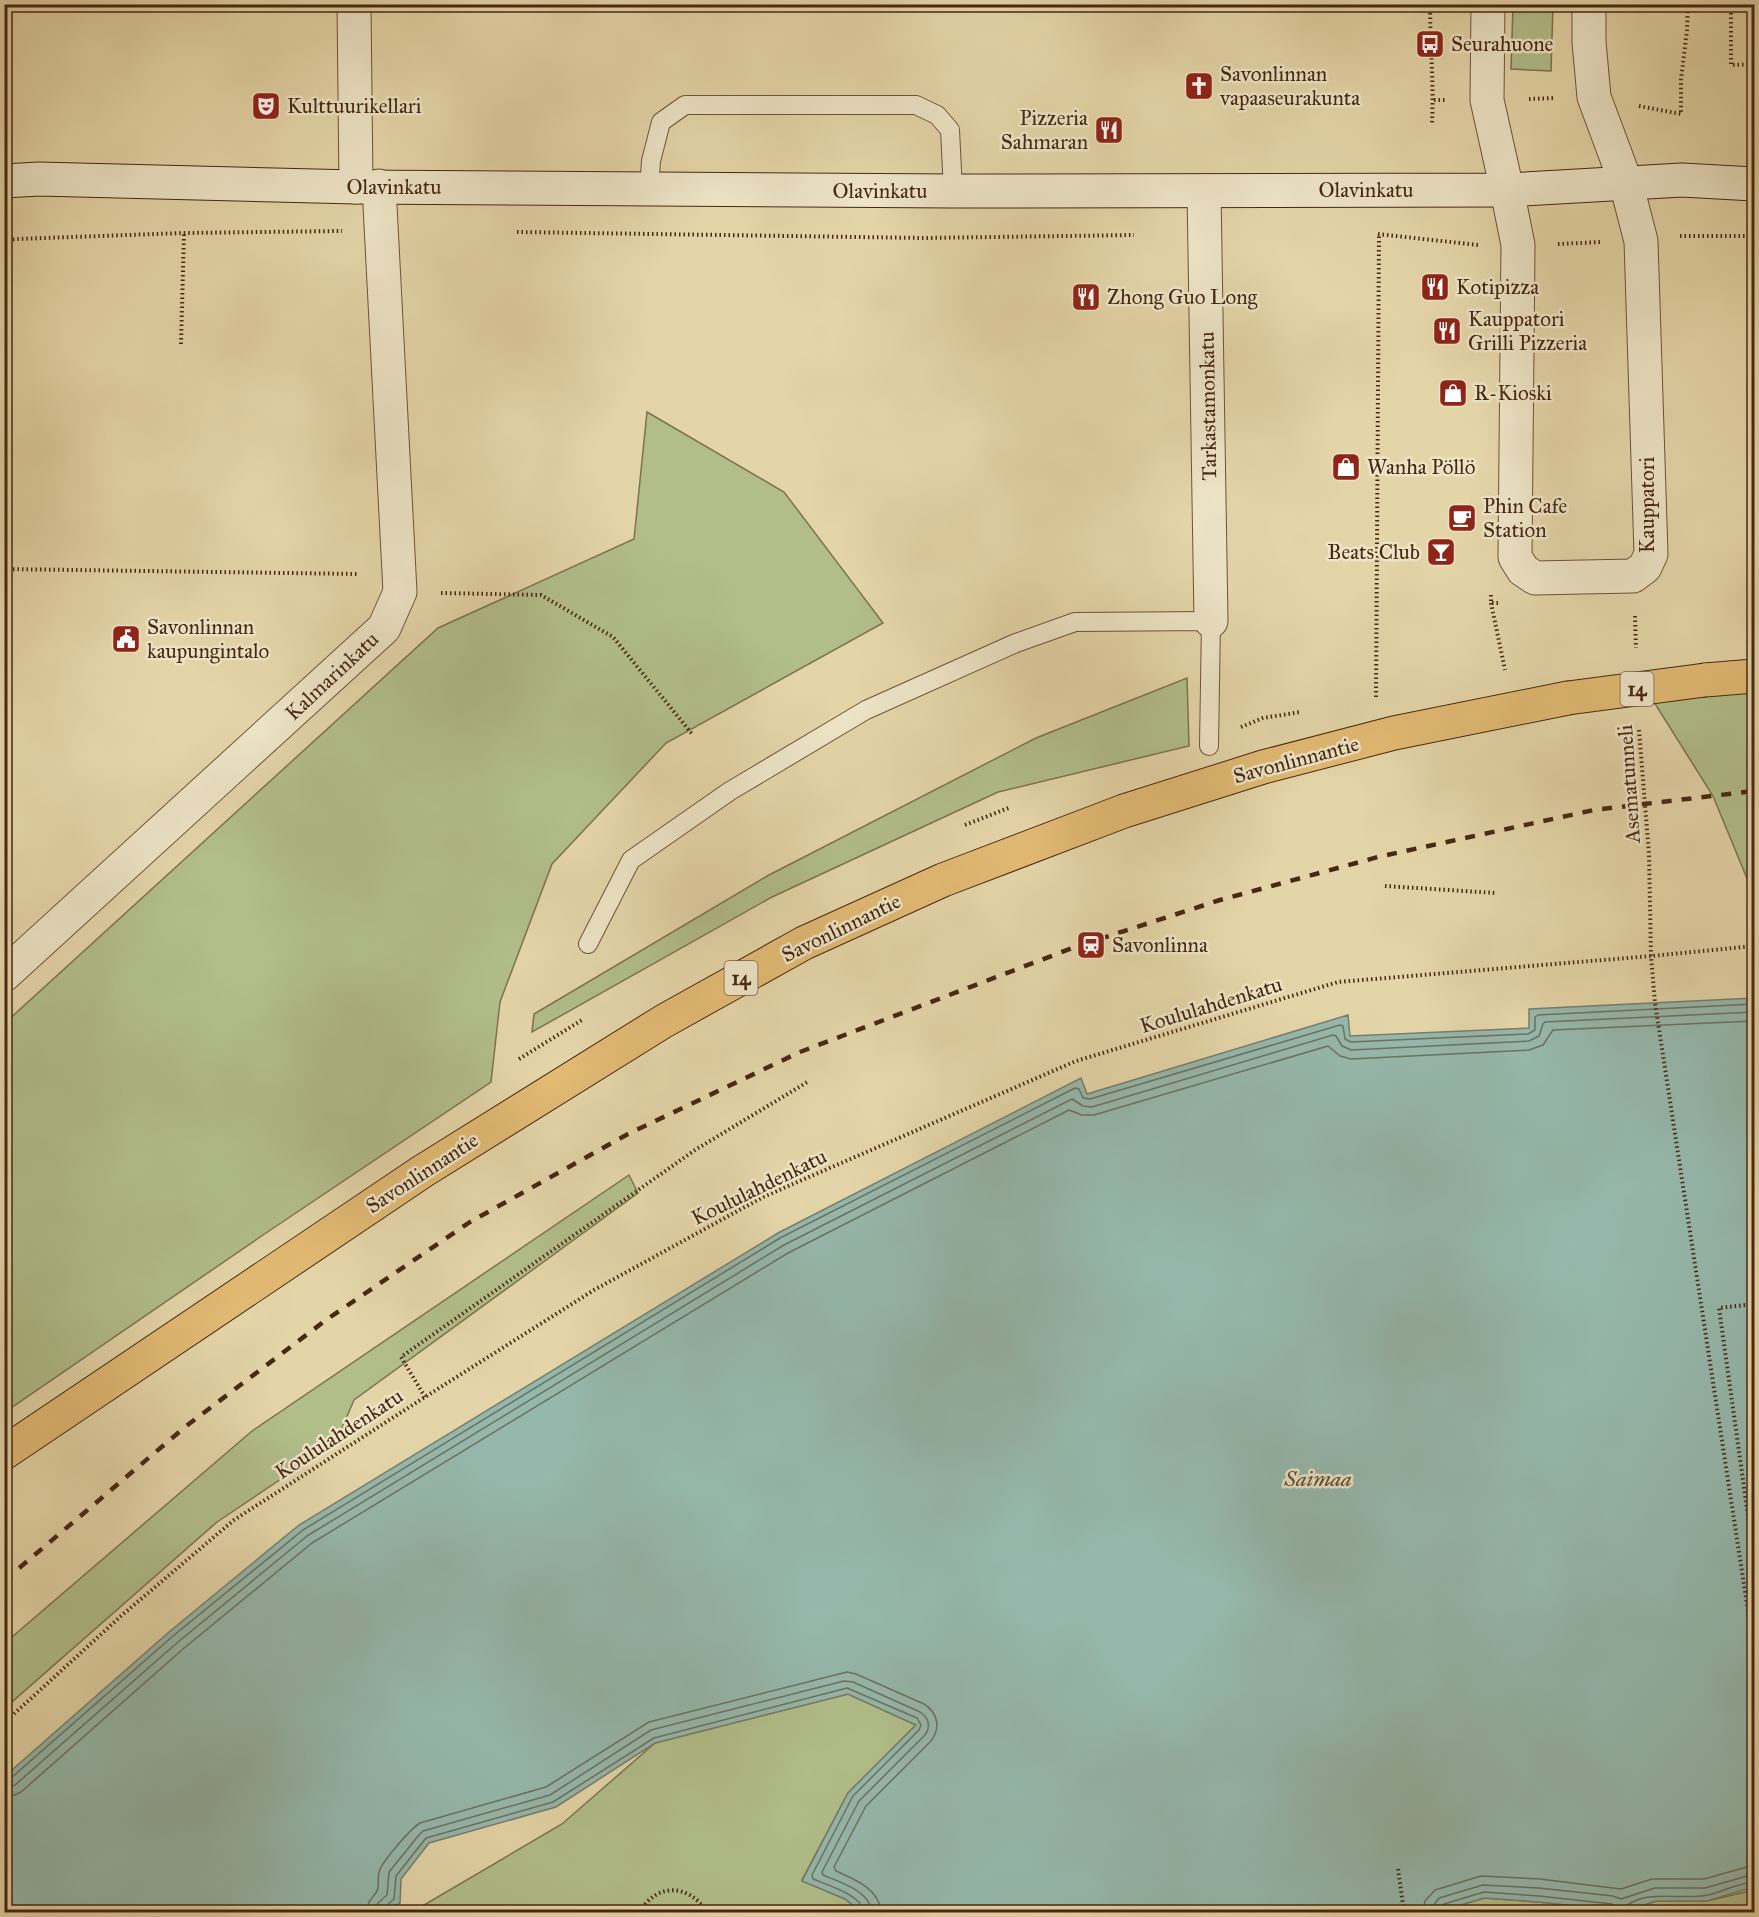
<svg xmlns="http://www.w3.org/2000/svg" width="1759" height="1917" viewBox="0 0 1759 1917" font-family="'IM FELL Great Primer',serif">
  <style>
    .green { fill: #b1be8a; stroke: #7c734e; stroke-width: 1.5 }
    .water { fill: #95b8ac; stroke: #767e6e; stroke-width: 1.5 }
    .lines { fill: none; stroke-linecap: round; stroke-linejoin: round }
    .shore { stroke: #6e705f; stroke-width: 1.5 }
    .service-casing { stroke: #6e5338; stroke-width: 20 }
    .minor-casing { stroke: #6e5338; stroke-width: 35 }
    .tertiary-casing { stroke: #6e5338; stroke-width: 35 }
    .secondary-casing { stroke: #472812; stroke-width: 35 }
    .trunk-casing { stroke: #472812; stroke-width: 35 }
    .path { stroke: #472812; stroke-width: 4; stroke-dasharray: 1.5 3; stroke-linecap: butt }
    .service { stroke: #ede4c6; stroke-width: 18 }
    .minor { stroke: #ede4c6; stroke-width: 33 }
    .tertiary { stroke: #ede4c6; stroke-width: 33 }
    .secondary { stroke: #ede4c6; stroke-width: 33 }
    .trunk { stroke: #e2ba74; stroke-width: 33 }
    .rail { stroke: #472812; stroke-width: 4.5; stroke-dasharray: 10 10; stroke-linecap: butt }
    .trunk-bridge-casing { stroke: #472812; stroke-width: 35; stroke-linecap: butt }
    .trunk-bridge { stroke: #e2ba74; stroke-width: 33 }
    .labels { text-anchor: middle; dominant-baseline: central; stroke-width: 5; stroke-linejoin: round; paint-order: stroke }
    .shield { fill: #ede4c6; stroke: #796048; stroke-width: 1.5 }
    .shield-label { font-size: 20px; font-weight: bold; fill: #472812 }
    .poi-label { font-size: 21px; fill: #472812; stroke: #ede4c6; text-anchor: start }
    .street-label { font-size: 21px; fill: #472812; stroke: #ede4c6 }
    .water-label { font-size: 22px; font-style: italic; fill: #5a4c38; stroke: #ede4c6 }
  </style>
  <rect width="100%" height="100%" fill="#e4d5a8"/>
  <filter id="stains"><feTurbulence type="fractalNoise" baseFrequency=".00333" numOctaves="4"/><feColorMatrix values="0 0 0 0 .2 0 0 0 0 .09 0 0 0 0 .02 0 0 0 .5 -.17"/></filter>
  <radialGradient id="worn" r=".72"><stop offset=".6" stop-color="#630" stop-opacity="0"/><stop offset="1" stop-color="#630" stop-opacity=".3"/></radialGradient>
  <path class="green" d="M 1513,5 L 1553,5 L 1551,71 L 1511,69 Z
    M 647,412 L 784,492 L 883,623 L 666,743 L 552,864 L 500,1002 L 491,1082 L 263,1235 L 5,1412 L 5,1023 L 438,628 L 634,539 Z
    M 1754,672 L 1754,893 L 1753,893 L 1713,796 L 1652,699 Z
    M 1187,678 L 1189,746 L 998,792 L 772,897 L 532,1032 L 534,1014 L 769,875 L 1036,738 Z
    M 629,1175 L 638,1193 L 354,1400 L 336,1442 L 217,1522 L 5,1708 L 5,1643 L 252,1431 Z
    M 848,1694 L 916,1725 L 848,1793 L 802,1880 L 845,1899 L 861,1912 L 412,1912 L 562,1824 L 655,1743 Z
    M 1754,1890 L 1754,1912 L 1437,1912 L 1484,1898 L 1538,1902 L 1625,1911 L 1656,1901 L 1707,1901 Z"/>
  <path class="water" d="M 1754,998 L 1754,1887 L 1707,1901 L 1656,1901 L 1625,1911 L 1538,1902 L 1484,1898 L 1437,1912 L 861,1912 L 845,1899 L 802,1881 L 848,1793 L 916,1725 L 848,1694 L 655,1743 L 556,1807 L 429,1843 L 401,1879 L 400,1903 L 386,1912 L 5,1912 L 5,1776 L 169,1632 L 299,1525 L 778,1233 L 1081,1078 L 1087,1094 L 1348,1015 L 1350,1036 L 1529,1028 L 1529,1009 Z"/>
  <g class="lines">
    <path class="shore" d="M 4,1780 L 11,1778 L 173,1636 L 303,1530 L 780,1238 L 1075,1088 L 1079,1089 L 1083,1098 L 1090,1099 L 1340,1025 L 1343,1026 L 1345,1039 L 1351,1042 L 1528,1034 L 1535,1030 L 1535,1017 L 1538,1015 L 1754,1004
      M 4,1788 L 15,1785 L 178,1642 L 307,1536 L 784,1245 L 1072,1099 L 1083,1106 L 1092,1107 L 1333,1035 L 1336,1036 L 1342,1046 L 1351,1050 L 1529,1041 L 1539,1036 L 1543,1024 L 1545,1022 L 1754,1012
      M 4,1797 L 12,1796 L 21,1792 L 183,1649 L 312,1543 L 788,1253 L 1069,1110 L 1082,1115 L 1094,1115 L 1328,1046 L 1340,1056 L 1351,1059 L 1529,1050 L 1543,1045 L 1553,1030 L 1754,1021
      M 367,1912 C 367,1898 376,1897 378,1888 C 379,1881 377,1876 380,1869 C 385,1859 410,1829 420,1823 L 546,1787 L 649,1722 L 847,1672 L 856,1674 L 924,1704 C 938,1713 941,1728 931,1741 L 866,1806 L 834,1867 L 836,1871 C 854,1879 880,1889 881,1912
      M 376,1912 L 378,1903 L 387,1895 L 389,1872 L 419,1835 L 423,1831 L 550,1795 L 651,1730 L 844,1681 L 853,1682 L 920,1712 C 929,1718 931,1727 925,1735 L 859,1801 L 822,1872 L 823,1875 C 840,1882 870,1891 872,1912
      M 383,1912 L 385,1907 L 394,1899 L 396,1876 L 426,1838 L 553,1802 L 654,1738 L 847,1688 L 917,1718 L 921,1725 L 919,1730 L 853,1796 L 812,1875 L 813,1879 C 827,1885 862,1895 864,1912
      M 1423,1912 L 1425,1901 L 1435,1890 L 1481,1876 L 1540,1879 L 1621,1889 L 1652,1879 L 1704,1879 L 1754,1865
      M 1432,1912 L 1434,1905 L 1439,1898 L 1483,1885 L 1539,1888 L 1613,1896 L 1621,1899 L 1655,1888 L 1705,1888 L 1754,1874
      M 1440,1912 L 1440,1908 L 1444,1904 L 1484,1892 L 1539,1896 L 1612,1904 L 1621,1910 C 1645,1887 1679,1901 1708,1895 C 1724,1891 1739,1883 1754,1882"/>
    <g class="service-casing">
      <path id="service" d="M 649,190 L 651,161 L 661,122 L 685,105 L 916,105 L 937,115 L 950,130 L 953,191
        M 588,944 L 631,860 L 730,791 L 866,710 L 1016,643 L 1075,622 L 1211,621 L 1209,746"/>
    </g>
    <g class="minor-casing">
      <path id="minor" d="M 354,4 L 356,187
        M 1507,190 L 1518,245 L 1515,557 L 1523,570 L 1535,578 L 1633,576 L 1645,567 L 1651,554 L 1641,241 L 1626,183
        M 1204,191 L 1211,621
        M 4,975 L 384,628 L 400,592 L 379,186"/>
    </g>
    <g class="tertiary-casing">
      <path id="tertiary" d="M 1488,4 L 1487,100 L 1507,190
        M 1589,4 L 1589,42 L 1594,97 L 1626,183"/>
    </g>
    <g class="secondary-casing">
      <path id="secondary" d="M 4,181 L 39,179 L 356,187 L 953,191 L 1507,190 L 1682,180 L 1754,184"/>
    </g>
    <g class="trunk-casing">
      <path id="trunk" d="M 1705,680 L 1754,676
        M 4,1453 L 423,1171 L 664,1021 L 804,943 L 943,880 L 1124,811 L 1263,767 L 1394,733 L 1568,698"/>
    </g>
    <path class="path" d="M 1430,4 C 1430,44 1434,84 1432,123
      M 1731,4 L 1731,65 L 1754,64
      M 1529,99 L 1555,98
      M 1434,100 L 1447,100
      M 1639,106 L 1681,114 L 1681,80 L 1687,30 L 1688,4
      M 517,232 L 924,238 L 1134,235
      M 1378,234 L 1478,245
      M 1680,236 L 1754,236
      M 4,241 L 16,239 L 184,233 L 342,231
      M 1558,244 L 1601,242
      M 181,344 L 184,233
      M 4,569 L 358,574
      M 441,593 L 541,595 L 613,637 L 693,735
      M 1491,595 L 1491,603 L 1499,603
      M 1491,603 L 1505,670
      M 1635,616 L 1636,648
      M 1376,697 L 1379,234
      M 1241,727 L 1263,718 L 1301,712
      M 1639,730 L 1649,854 L 1651,956 L 1655,1003 L 1754,1650
      M 965,825 L 1011,807
      M 1385,886 L 1496,893
      M 519,1059 L 582,1020
      M 1754,1304 L 1719,1308 L 1754,1559
      M 425,1397 L 401,1357 L 695,1150 L 809,1081
      M 4,1723 L 121,1616 L 234,1520 L 425,1397 L 594,1290 L 763,1197 L 1076,1061 L 1338,982 L 1651,956 L 1754,946
      M 1398,1869 L 1404,1912
      M 640,1912 C 657,1882 689,1884 707,1912"/>
    <use href="#service" class="service"/>
    <use href="#minor" class="minor"/>
    <use href="#tertiary" class="tertiary"/>
    <use href="#secondary" class="secondary"/>
    <use href="#trunk" class="trunk"/>
    <path class="rail" d="M 4,1581 L 185,1427 L 326,1320 L 470,1222 L 628,1134 L 800,1052 L 1075,947 L 1220,900 L 1378,857 L 1594,810 L 1754,791"/>
    <g class="trunk-bridge-casing">
      <path id="trunk-bridge" d="M 1568,698 L 1705,680"/>
    </g>
    <use href="#trunk-bridge" class="trunk-bridge"/>
  </g>
  <defs>
    <g id="bus-square" transform="scale(1.5)"><rect x="-9" y="-9" width="18" height="18" rx="4" fill="#8f2418" stroke="#ede4c6"/><path d="M-5-6H5V4H4V6H2V4H-2V6H-4V4H-5ZM-3.5-4V0h7V-4ZM-3.5 1.2v1.5H-2V1.2ZM2 1.2v1.5H3.5V1.2Z" fill="#fff"/></g>
    <g id="church-square" transform="scale(1.5)"><rect x="-9" y="-9" width="18" height="18" rx="4" fill="#8f2418" stroke="#ede4c6"/><path d="M-1.2-6h2.4v3.5h3.3v2.4h-3.3V6h-2.4V-.1h-3.3v-2.4h3.3Z" fill="#fff"/></g>
    <g id="theatre-square" transform="scale(1.5)"><rect x="-9" y="-9" width="18" height="18" rx="4" fill="#8f2418" stroke="#ede4c6"/><path d="M-5-5.5Q0-4 5-5.5V0Q5 5 0 6Q-5 5-5 0ZM-3.3-2.5H-1v1.5H-3.3ZM1-2.5H3.3v1.5H1ZM-2.8 1Q0 5.5 2.8 1Z" fill="#fff"/></g>
    <g id="restaurant-square" transform="scale(1.5)"><rect x="-9" y="-9" width="18" height="18" rx="4" fill="#8f2418" stroke="#ede4c6"/><path d="M-5-6h1v4h1v-4h1v4h1v-4h1v5L-1.5 .5V6h-2V.5L-5-1ZM5-6V6H3V1.5H1.5Q1.5-4 5-6Z" fill="#fff"/></g>
    <g id="shop-square" transform="scale(1.5)"><rect x="-9" y="-9" width="18" height="18" rx="4" fill="#8f2418" stroke="#ede4c6"/><path d="M-5-2.5h2.3a2.7 3.5 0 0 1 5.4 0H5L5.5 6h-11ZM-1.5-2.5h3a1.5 2.3 0 0 0-3 0Z" fill="#fff"/></g>
    <g id="cafe-square" transform="scale(1.5)"><rect x="-9" y="-9" width="18" height="18" rx="4" fill="#8f2418" stroke="#ede4c6"/><path d="M-5.5-4.5H6V0H3Q3 3.5 0 3.5H-2.5Q-5.5 3.5-5.5 0ZM3-3.2v2h1.7v-2ZM-6 4.5H4V6H-6Z" fill="#fff"/></g>
    <g id="bar-square" transform="scale(1.5)"><rect x="-9" y="-9" width="18" height="18" rx="4" fill="#8f2418" stroke="#ede4c6"/><path d="M-6-5H6L.8 .8V4.5H3.5V6h-7V4.5H-.8V.8Z" fill="#fff"/></g>
    <g id="civic-square" transform="scale(1.5)"><rect x="-9" y="-9" width="18" height="18" rx="4" fill="#8f2418" stroke="#ede4c6"/><path d="M-.6-6.5H3V-4.5H.6V-3L4-1V1h2V6H-6V1h2V-1L-.6-3ZM-1.2 2.5V6h2.4V2.5Z" fill="#fff"/></g>
    <g id="station-square" transform="scale(1.5)"><rect x="-9" y="-9" width="18" height="18" rx="4" fill="#8f2418" stroke="#ede4c6"/><path d="M-3-6H3Q5-6 5-4V2Q5 4 3 4L4.5 6H3L1.5 4h-3L-3 6H-4.5L-3 4Q-5 4-5 2V-4Q-5-6-3-6ZM-3.5-4v3h7v-3ZM-3.5 1v1.5H-2V1ZM2 1v1.5H3.5V1Z" fill="#fff"/></g>
  </defs>
  <g fill-rule="evenodd">
    <use href="#bus-square" x="1430" y="44"/>
    <use href="#church-square" x="1199" y="86"/>
    <use href="#theatre-square" x="266" y="106"/>
    <use href="#restaurant-square" x="1109" y="130"/>
    <use href="#restaurant-square" x="1435" y="287"/>
    <use href="#restaurant-square" x="1086" y="297"/>
    <use href="#restaurant-square" x="1447" y="331"/>
    <use href="#shop-square" x="1453" y="393"/>
    <use href="#shop-square" x="1346" y="467"/>
    <use href="#cafe-square" x="1462" y="518"/>
    <use href="#bar-square" x="1441" y="552"/>
    <use href="#civic-square" x="126" y="639"/>
    <use href="#station-square" x="1091" y="945"/>
  </g>
  <g class="labels">
    <g class="shield">
      <rect x="1620.5" y="672" width="33" height="34" rx="4.5"/>
      <rect x="724.5" y="961" width="33" height="34" rx="4.5"/>
    </g>
    <g class="shield-label">
      <text x="1637" y="689">14</text>
      <text x="741" y="978">14</text>
    </g>
    <g class="poi-label">
      <text x="1451" y="44">Seurahuone</text>
      <text x="1220" y="74">Savonlinnan<tspan x="1220" dy="24">vapaaseurakunta</tspan></text>
      <text x="287" y="106">Kulttuurikellari</text>
      <text x="1088" y="118" text-anchor="end">Pizzeria<tspan x="1088" dy="24">Sahmaran</tspan></text>
      <text x="1456" y="287">Kotipizza</text>
      <text x="1107" y="297">Zhong Guo Long</text>
      <text x="1468" y="319">Kauppatori<tspan x="1468" dy="24">Grilli Pizzeria</tspan></text>
      <text x="1474" y="393">R-Kioski</text>
      <text x="1367" y="467">Wanha Pöllö</text>
      <text x="1483" y="506">Phin Cafe<tspan x="1483" dy="24">Station</tspan></text>
      <text x="1420" y="552" text-anchor="end">Beats Club</text>
      <text x="147" y="627">Savonlinnan<tspan x="147" dy="24">kaupungintalo</tspan></text>
      <text x="1112" y="945">Savonlinna</text>
    </g>
    <g class="street-label">
      <text x="394" y="187">Olavinkatu</text>
      <text x="1366" y="190">Olavinkatu</text>
      <text x="880" y="191">Olavinkatu</text>
      <text transform="translate(1208 406) rotate(-91)">Tarkastamonkatu</text>
      <text transform="translate(1647 505) rotate(-90)">Kauppatori</text>
      <text transform="translate(332 676) rotate(-43)">Kalmarinkatu</text>
      <text transform="translate(1296 760) rotate(-15)">Savonlinnantie</text>
      <text transform="translate(1629 784) rotate(-94)">Asematunneli</text>
      <text transform="translate(841 928) rotate(-26)">Savonlinnantie</text>
      <text transform="translate(1211 1005) rotate(-17)">Koululahdenkatu</text>
      <text transform="translate(422 1173) rotate(-33)">Savonlinnantie</text>
      <text transform="translate(759 1187) rotate(-26)">Koululahdenkatu</text>
      <text transform="translate(339 1434) rotate(-33)">Koululahdenkatu</text>
    </g>
    <g class="water-label">
      <text x="1318" y="1478">Saimaa</text>
    </g>
  </g>
  <rect width="1759" height="1917" fill="none" stroke="#e4d5a8" stroke-width="24"/>
  <rect x="6" y="6" width="1747" height="1905" fill="none" stroke="#472812" stroke-width="3"/>
  <rect x="12" y="12" width="1735" height="1893" fill="none" stroke="#472812" stroke-width="1.5"/>
  <rect width="100%" height="100%" filter="url(#stains)"/>
  <rect width="100%" height="100%" fill="url(#worn)"/>
</svg>
